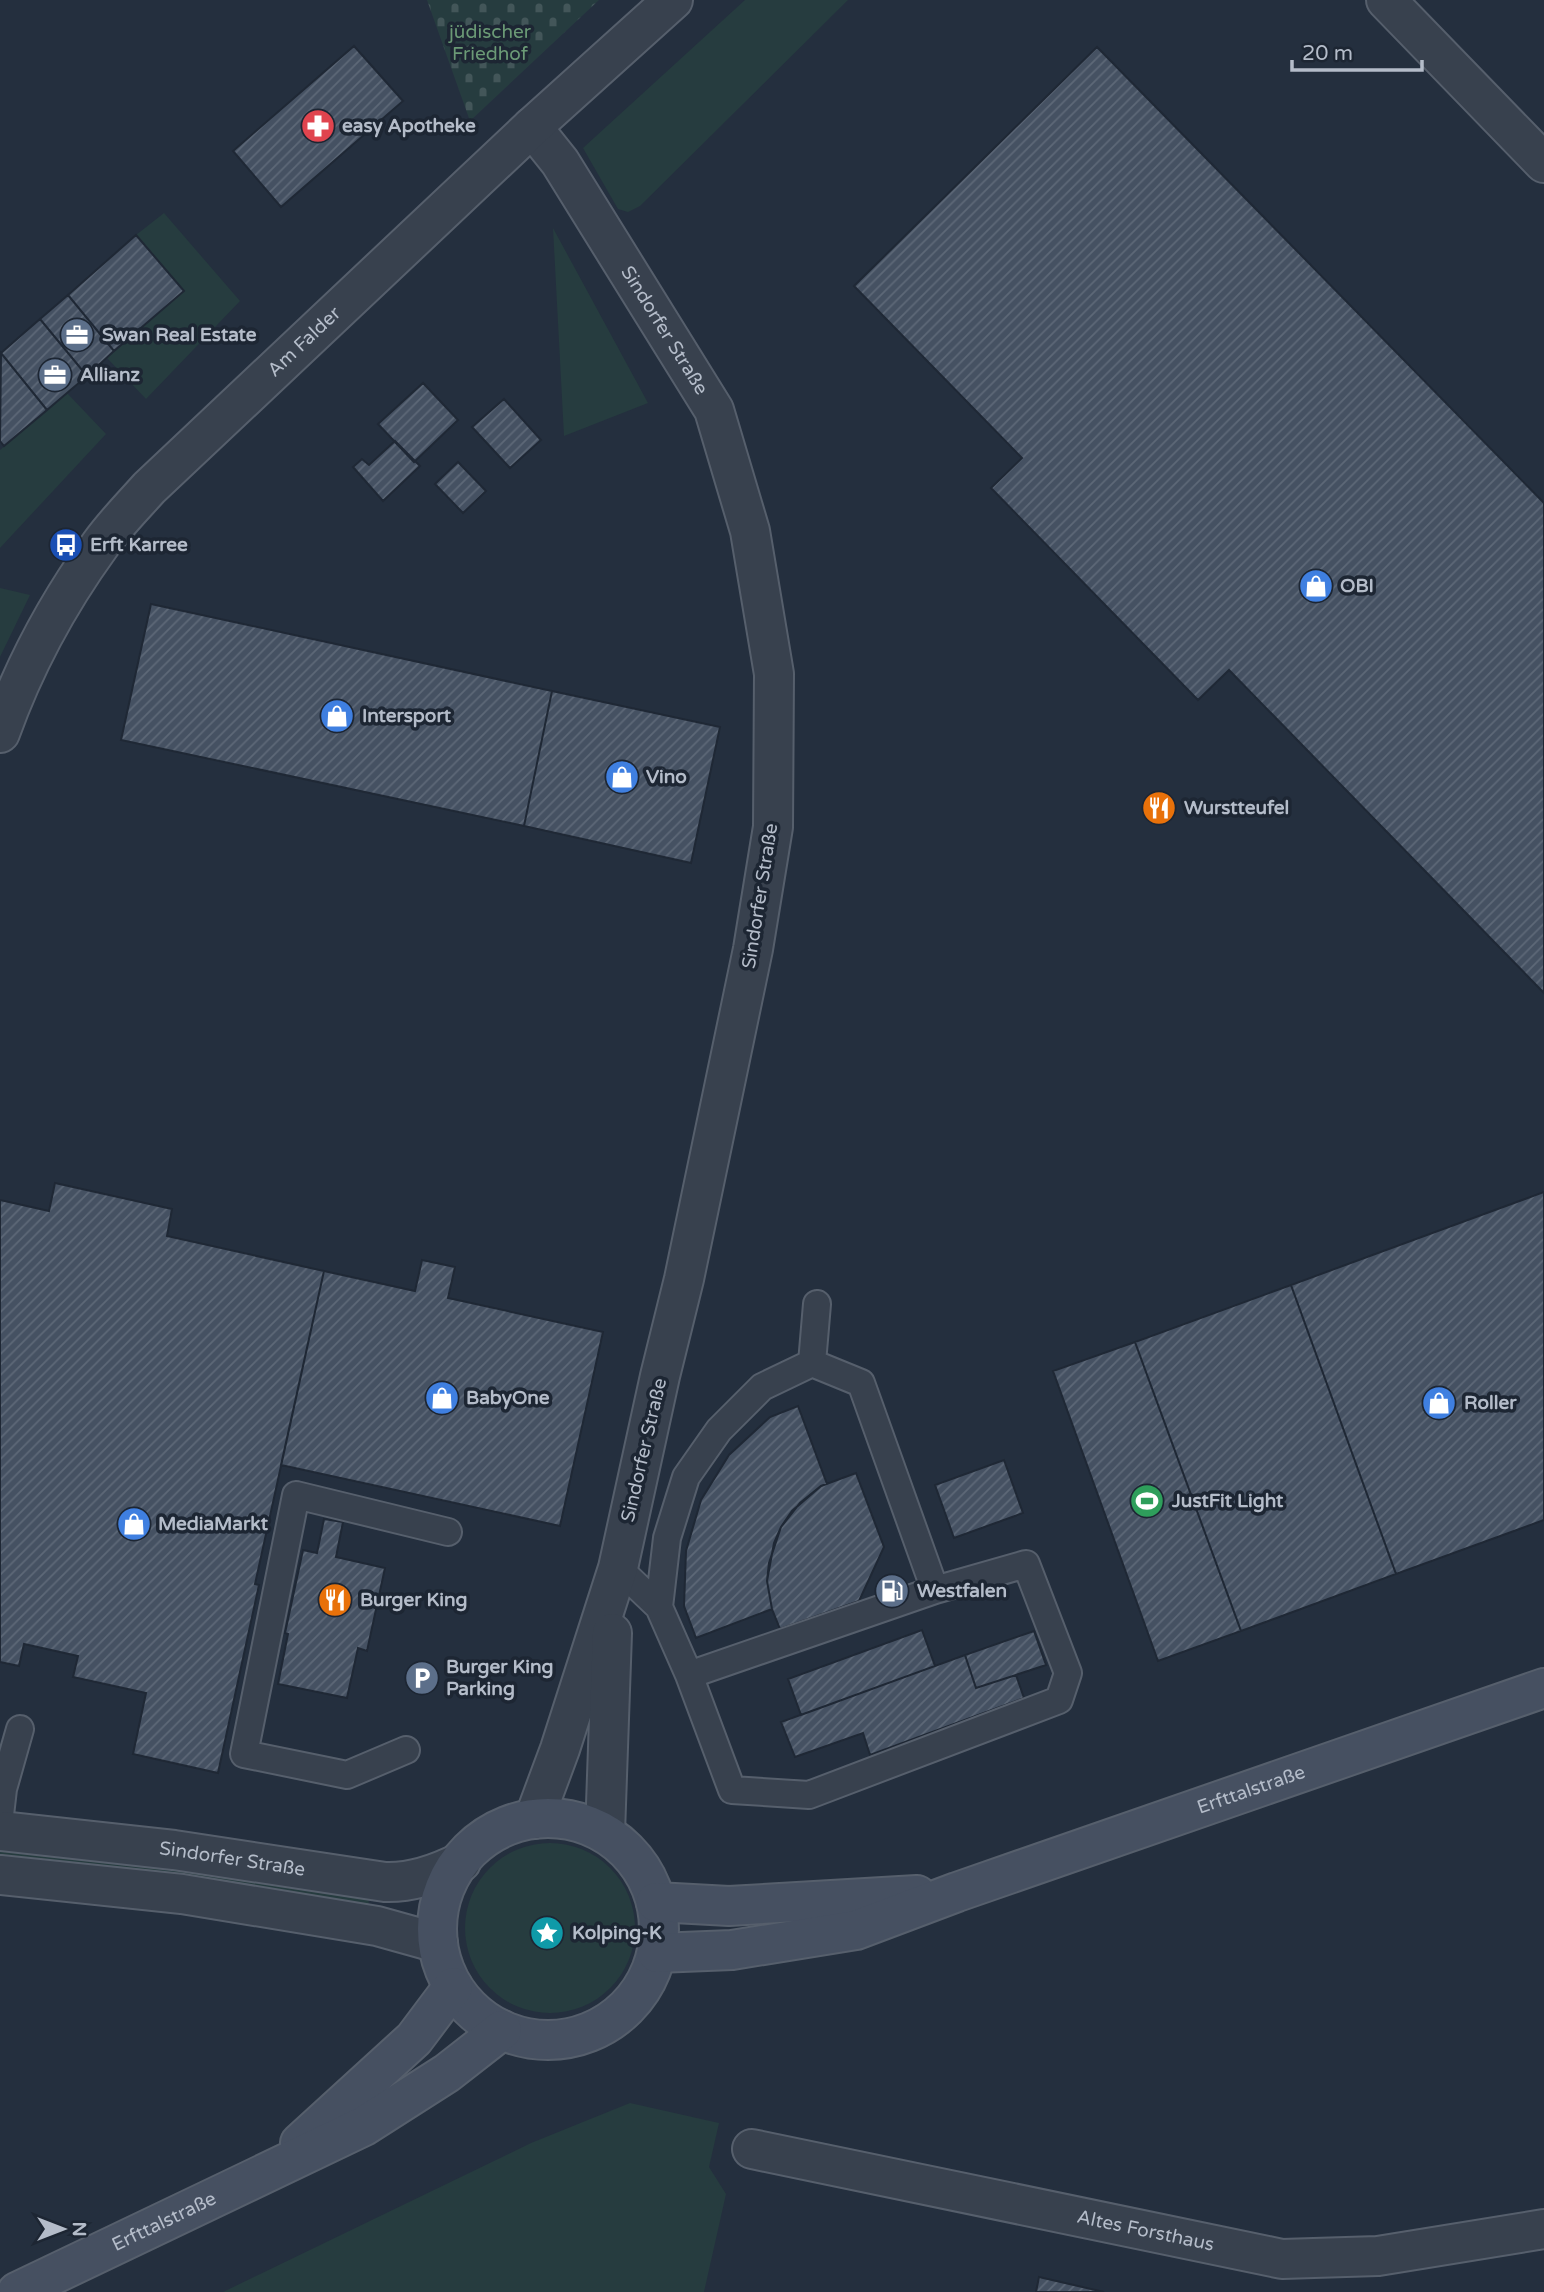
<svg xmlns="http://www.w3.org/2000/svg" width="1544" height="2292" viewBox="0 0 1544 2292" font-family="'Varela Round',sans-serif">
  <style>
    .green { fill: #263c3f }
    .cemetery { fill: url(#cemetery-stones) }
    .building { fill: url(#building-hatch); stroke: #1f2835; stroke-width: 2 }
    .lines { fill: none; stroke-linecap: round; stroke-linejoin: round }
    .service-casing { stroke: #565f6c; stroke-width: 30 }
    .minor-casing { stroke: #565f6c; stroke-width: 42 }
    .tertiary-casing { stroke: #565f6c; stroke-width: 42 }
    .secondary-casing { stroke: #565f6c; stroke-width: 42 }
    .service { stroke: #38414e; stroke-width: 26 }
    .minor { stroke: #38414e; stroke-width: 38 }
    .tertiary { stroke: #38414e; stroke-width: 38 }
    .secondary { stroke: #465061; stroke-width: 38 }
    .labels { text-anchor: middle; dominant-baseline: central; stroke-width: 7; stroke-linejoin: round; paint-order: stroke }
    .park-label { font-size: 19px; fill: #6b9a76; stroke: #1d2633 }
    .poi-label { font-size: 19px; font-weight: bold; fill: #b4bcc9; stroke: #1d2633; text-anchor: start }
    .street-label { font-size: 19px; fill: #b4bcc9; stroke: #1d2633 }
  </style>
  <defs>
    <pattern id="cemetery-stones" width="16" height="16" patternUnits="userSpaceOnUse" patternTransform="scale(1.75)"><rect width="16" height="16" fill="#263c3f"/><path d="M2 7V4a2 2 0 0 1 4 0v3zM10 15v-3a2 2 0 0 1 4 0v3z" fill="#435659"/></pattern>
    <pattern id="building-hatch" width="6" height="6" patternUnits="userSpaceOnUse" patternTransform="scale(1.75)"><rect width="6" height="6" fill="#455162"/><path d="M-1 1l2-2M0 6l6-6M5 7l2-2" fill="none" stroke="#5d6877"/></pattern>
  </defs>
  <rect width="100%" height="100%" fill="#242f3e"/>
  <path class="green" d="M 745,0 L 848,0 L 640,206 L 628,212 L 618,209 L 583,148 Z
    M 164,213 L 240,301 L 146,399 L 107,358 L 184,291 L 136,235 Z
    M 553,228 L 648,403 L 564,436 Z
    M 67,393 L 106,434 L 0,548 L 0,450 Z
    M 0,588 L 30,595 L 0,657 Z
    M465 1928a85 85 0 1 1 170 0a85 85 0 1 1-170 0Z
    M 0,1849 L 193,1871 L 369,1899 L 368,1910 L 0,1860 Z
    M 630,2103 L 719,2123 L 709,2167 L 726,2194 L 704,2292 L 223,2292 L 531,2143 Z"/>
  <path class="cemetery" d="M 427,0 L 599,0 L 470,121 Z"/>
  <path class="building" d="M 354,46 L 403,101 L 281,207 L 233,151 Z
    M 1097,47 L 1544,503 L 1544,993 L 1229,670 L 1198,700 L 991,488 L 1022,458 L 854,286 Z
    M 136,235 L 184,291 L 114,351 L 68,295 Z
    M 68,295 L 114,351 L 87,376 L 40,319 Z
    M 40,319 L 87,376 L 47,410 L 1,353 Z
    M 1,353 L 47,410 L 4,446 L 0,441 Z
    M 423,383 L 458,420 L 414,462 L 378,424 Z
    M 504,399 L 541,440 L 510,468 L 472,427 Z
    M 395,441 L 420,466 L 383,501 L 353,467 L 362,459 L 369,465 Z
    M 458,462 L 486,491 L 463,513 L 435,484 Z
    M 151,604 L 552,691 L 524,826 L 121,740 Z
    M 552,691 L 720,727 L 691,863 L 524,826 Z
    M 55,1183 L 172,1209 L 167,1236 L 324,1271 L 255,1584 L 259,1585 L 218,1773 L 133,1754 L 146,1693 L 73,1677 L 78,1656 L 24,1644 L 19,1666 L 0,1662 L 0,1200 L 49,1211 Z
    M 1544,1192 L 1544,1520 L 1396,1574 L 1291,1285 Z
    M 422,1260 L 455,1267 L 448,1298 L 603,1332 L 560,1526 L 281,1465 L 324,1271 L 415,1291 Z
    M 1291,1285 L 1396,1574 L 1241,1631 L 1135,1342 Z
    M 1135,1342 L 1241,1631 L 1158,1661 L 1053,1371 Z
    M 798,1406 L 827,1484 L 821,1486 L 792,1511 L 781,1527 L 774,1543 L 767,1581 L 772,1609 L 696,1638 L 684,1606 L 686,1551 L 701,1500 L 729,1455 L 770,1417 Z
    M 1004,1460 L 1023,1513 L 954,1538 L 935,1485 Z
    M 856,1473 L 884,1547 L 859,1601 L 780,1629 L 772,1609 L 767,1581 L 769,1563 L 781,1527 L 800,1503 L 821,1486 Z
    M 324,1519 L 343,1522 L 336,1557 L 385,1568 L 367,1651 L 358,1648 L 347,1698 L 278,1684 L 288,1634 L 285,1633 L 303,1550 L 317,1553 Z
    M 922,1630 L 935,1666 L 801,1715 L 788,1679 Z
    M 1034,1631 L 1046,1665 L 976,1688 L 965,1655 Z
    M 965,1655 L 976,1688 L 1016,1675 L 1024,1698 L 870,1755 L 863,1733 L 795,1757 L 781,1722 Z
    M 1039,2277 L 1104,2292 L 1036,2292 Z"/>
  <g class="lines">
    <g class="service-casing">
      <path id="service" d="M 618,1568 L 659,1607 L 667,1538 L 686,1477 L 719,1430 L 762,1387 L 812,1363 L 817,1304
        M 659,1607 L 689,1675 L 935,1590 L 861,1383 L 812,1363
        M 689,1675 L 732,1790 L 809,1795 L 1059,1700 L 1068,1673 L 1026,1564 L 935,1590
        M 406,1750 L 347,1775 L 244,1754 L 296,1495 L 448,1532
        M 0,1815 L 3,1789 L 20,1729"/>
    </g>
    <g class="minor-casing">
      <g id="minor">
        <path id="s1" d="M 532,127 L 560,162 L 714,410 L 750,531 L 774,674 L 773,827 L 753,949 L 684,1279 L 660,1376 L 618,1568 L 560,1749 L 534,1819"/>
        <path d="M 605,1833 L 612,1633"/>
        <path id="s2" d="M 752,2149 L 1282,2259 L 1378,2256 L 1544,2229"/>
      </g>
    </g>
    <g class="tertiary-casing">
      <g id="tertiary">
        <path d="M 1386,0 L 1544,163"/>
        <path id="s3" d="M 0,733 C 24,666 58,603 100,545 C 115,524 133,506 149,488 L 532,127 L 673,0"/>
        <path id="s4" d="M 0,1831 L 174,1850 L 385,1882 C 412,1883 437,1874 461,1862"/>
        <path d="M 0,1875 L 182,1894 L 377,1926 L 438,1943"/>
      </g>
    </g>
    <g class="secondary-casing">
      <g id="secondary">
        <circle cx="548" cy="1929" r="111"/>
        <path d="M 656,1902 L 729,1906 L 917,1895"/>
        <path id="s5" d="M 657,1953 L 732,1950 L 856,1930 L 957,1892 L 1544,1688"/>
        <path d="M 300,2143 L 414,2039 L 453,1987"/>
        <path id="s6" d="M 17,2292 L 364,2126 L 447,2073 L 502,2030"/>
      </g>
    </g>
    <use href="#service" class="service"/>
    <use href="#minor" class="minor"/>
    <use href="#tertiary" class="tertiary"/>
    <use href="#secondary" class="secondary"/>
  </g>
  <defs>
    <g id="pharmacy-disc" transform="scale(1.75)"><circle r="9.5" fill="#e0444e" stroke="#1d2633"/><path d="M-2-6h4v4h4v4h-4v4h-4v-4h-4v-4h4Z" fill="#fff"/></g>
    <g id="office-disc" transform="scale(1.75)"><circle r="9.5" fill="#5c6f8a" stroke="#1d2633"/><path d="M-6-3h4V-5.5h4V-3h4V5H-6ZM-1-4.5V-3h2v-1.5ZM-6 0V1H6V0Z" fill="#fff"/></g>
    <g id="bus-disc" transform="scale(1.75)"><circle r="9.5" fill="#1a4fb4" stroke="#1d2633"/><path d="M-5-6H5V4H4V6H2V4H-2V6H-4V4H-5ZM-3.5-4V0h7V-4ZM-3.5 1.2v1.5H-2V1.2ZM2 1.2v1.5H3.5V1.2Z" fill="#fff"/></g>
    <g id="shop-disc" transform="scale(1.75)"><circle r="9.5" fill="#3f7fe0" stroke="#1d2633"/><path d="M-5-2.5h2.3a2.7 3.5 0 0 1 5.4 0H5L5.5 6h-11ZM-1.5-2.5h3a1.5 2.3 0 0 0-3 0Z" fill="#fff"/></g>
    <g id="restaurant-disc" transform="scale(1.75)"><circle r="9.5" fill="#e8710a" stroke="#1d2633"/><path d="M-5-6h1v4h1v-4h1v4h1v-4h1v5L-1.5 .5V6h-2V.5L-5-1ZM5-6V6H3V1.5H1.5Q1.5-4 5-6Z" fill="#fff"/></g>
    <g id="stadium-disc" transform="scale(1.75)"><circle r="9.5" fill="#2e9e5b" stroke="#1d2633"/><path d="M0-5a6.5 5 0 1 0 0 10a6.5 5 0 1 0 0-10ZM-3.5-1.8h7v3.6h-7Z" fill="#fff"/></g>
    <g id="fuel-disc" transform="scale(1.75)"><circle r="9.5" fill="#5c6f8a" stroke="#1d2633"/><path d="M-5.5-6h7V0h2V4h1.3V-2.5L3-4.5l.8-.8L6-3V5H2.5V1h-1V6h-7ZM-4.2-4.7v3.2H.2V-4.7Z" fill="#fff"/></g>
    <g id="parking-disc" transform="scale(1.75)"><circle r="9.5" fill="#5c6f8a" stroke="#1d2633"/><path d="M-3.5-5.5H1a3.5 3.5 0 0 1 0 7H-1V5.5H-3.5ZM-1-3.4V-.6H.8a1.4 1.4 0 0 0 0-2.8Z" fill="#fff"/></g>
    <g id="sight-disc" transform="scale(1.75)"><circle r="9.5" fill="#0f9aa8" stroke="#1d2633"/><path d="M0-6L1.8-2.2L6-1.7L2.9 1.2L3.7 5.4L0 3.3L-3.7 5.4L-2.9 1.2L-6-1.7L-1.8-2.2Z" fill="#fff"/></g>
  </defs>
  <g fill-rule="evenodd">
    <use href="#pharmacy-disc" x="318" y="126"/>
    <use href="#office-disc" x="77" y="335"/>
    <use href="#office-disc" x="55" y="375"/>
    <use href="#bus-disc" x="66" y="545"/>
    <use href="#shop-disc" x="1316" y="586"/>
    <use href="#shop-disc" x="337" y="716"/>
    <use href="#shop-disc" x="622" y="777"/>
    <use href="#restaurant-disc" x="1159" y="808"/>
    <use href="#shop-disc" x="442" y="1398"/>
    <use href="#shop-disc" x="1439" y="1403"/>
    <use href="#stadium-disc" x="1147" y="1501"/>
    <use href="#shop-disc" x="134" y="1524"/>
    <use href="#fuel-disc" x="892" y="1591"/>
    <use href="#restaurant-disc" x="335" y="1600"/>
    <use href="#parking-disc" x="422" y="1678"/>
    <use href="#sight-disc" x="547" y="1933"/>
  </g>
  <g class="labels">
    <g class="park-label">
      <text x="490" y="32">jüdischer<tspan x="490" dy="22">Friedhof</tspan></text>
    </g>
    <g class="poi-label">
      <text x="342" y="126">easy Apotheke</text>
      <text x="102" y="335">Swan Real Estate</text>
      <text x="80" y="375">Allianz</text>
      <text x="90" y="545">Erft Karree</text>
      <text x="1340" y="586">OBI</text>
      <text x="362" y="716">Intersport</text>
      <text x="646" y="777">Vino</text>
      <text x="1184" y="808">Wurstteufel</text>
      <text x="466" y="1398">BabyOne</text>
      <text x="1464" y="1403">Roller</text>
      <text x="1172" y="1501">JustFit Light</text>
      <text x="158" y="1524">MediaMarkt</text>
      <text x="917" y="1591">Westfalen</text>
      <text x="360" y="1600">Burger King</text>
      <text x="446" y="1667">Burger King<tspan x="446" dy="22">Parking</tspan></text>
      <text x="572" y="1933">Kolping-K</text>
    </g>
    <g class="street-label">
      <text stroke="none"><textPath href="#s1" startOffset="243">Sindorfer Straße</textPath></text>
      <text stroke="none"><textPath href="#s3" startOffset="502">Am Falder</textPath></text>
      <text transform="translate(760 896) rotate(-81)">Sindorfer Straße</text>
      <text transform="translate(644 1450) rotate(-77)">Sindorfer Straße</text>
      <text stroke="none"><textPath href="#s5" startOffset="620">Erfttalstraße</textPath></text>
      <text stroke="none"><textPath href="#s4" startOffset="234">Sindorfer Straße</textPath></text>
      <text stroke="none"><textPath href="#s6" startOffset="163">Erfttalstraße</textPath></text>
      <text stroke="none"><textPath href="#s2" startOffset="402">Altes Forsthaus</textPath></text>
    </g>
  </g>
  <g transform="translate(63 2229) rotate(90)" stroke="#1d2633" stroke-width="5" paint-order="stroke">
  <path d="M0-5L12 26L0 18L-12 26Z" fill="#b4bcc9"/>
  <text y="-10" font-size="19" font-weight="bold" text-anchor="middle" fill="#b4bcc9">N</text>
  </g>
  <path d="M1292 60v10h130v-10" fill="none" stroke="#b4bcc9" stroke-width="3.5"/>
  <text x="1302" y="60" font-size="21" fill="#b4bcc9" stroke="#1d2633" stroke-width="5" paint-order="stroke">20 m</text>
</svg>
